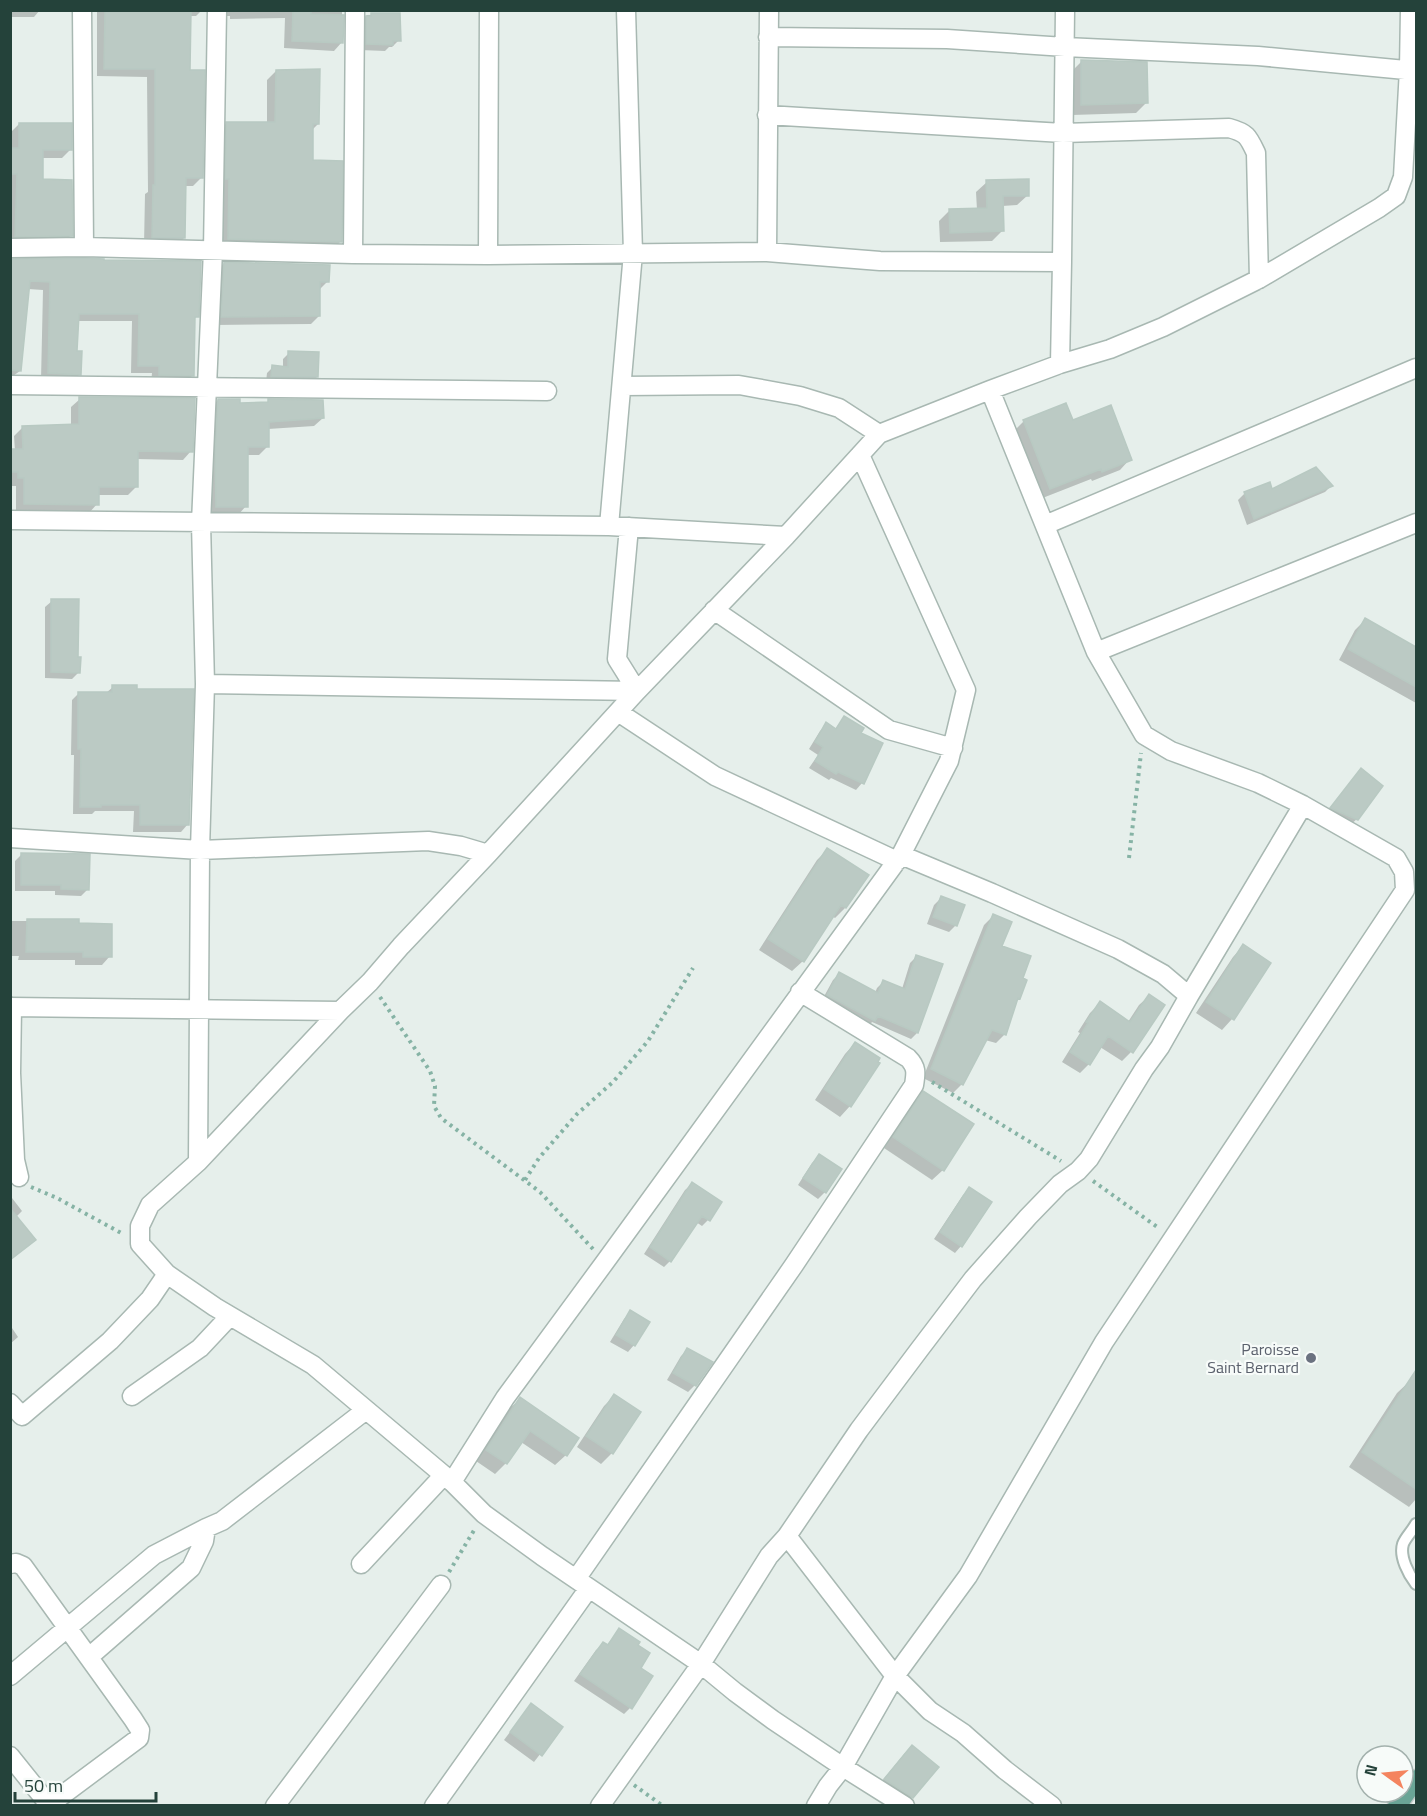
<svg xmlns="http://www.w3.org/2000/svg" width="1427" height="1816" viewBox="0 0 1427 1816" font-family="'Titillium Web',sans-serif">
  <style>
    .shadow { fill: #0003 }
    .building { fill: #bbcac4; stroke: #b8c9c2; stroke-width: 1.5 }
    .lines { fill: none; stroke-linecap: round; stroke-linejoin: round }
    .service-casing { stroke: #a8b8b2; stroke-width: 14 }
    .minor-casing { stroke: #a8b8b2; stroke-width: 21 }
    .primary-casing { stroke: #c2cac8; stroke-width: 21 }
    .path { stroke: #86b3a5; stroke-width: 4; stroke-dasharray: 3 4.5; stroke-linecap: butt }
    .service { stroke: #fff; stroke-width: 10 }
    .minor { stroke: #fff; stroke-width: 18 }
    .primary { stroke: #6aa596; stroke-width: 18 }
    .worship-dot { fill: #6b7280; stroke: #f7fbf9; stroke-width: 2 }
    .labels { text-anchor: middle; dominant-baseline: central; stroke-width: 4.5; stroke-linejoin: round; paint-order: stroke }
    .worship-label { font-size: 16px; fill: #5b616d; stroke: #f7fbf9; text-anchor: end }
  </style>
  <rect width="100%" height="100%" fill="#e6efeb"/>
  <path class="shadow" d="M 10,10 L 40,10 L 34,17 L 10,17 Z
    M 97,10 L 202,10 L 196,16 L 189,16 L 189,72 L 201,178 L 193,186 L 184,186 L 184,238 L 176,246 L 144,245 L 145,194 L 148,192 L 147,77 L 97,76 Z
    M 216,10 L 342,10 L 342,42 L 334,51 L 284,48 L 285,18 L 230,19 L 230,16 L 220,16 Z
    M 399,14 L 399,40 L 392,47 L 389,47 L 385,51 L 360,50 L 360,22 L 367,15 Z
    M 1081,62 L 1146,103 L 1136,113 L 1072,115 L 1071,72 Z
    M 276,71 L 318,124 L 312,130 L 311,162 L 340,242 L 331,251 L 220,248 L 218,132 L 227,123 L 267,124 L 267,80 Z
    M 19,124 L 70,150 L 62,158 L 42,158 L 42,181 L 71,235 L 62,244 L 10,245 L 10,133 Z
    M 987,182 L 1028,195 L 1017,205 L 1002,206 L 1003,230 L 992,241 L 940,242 L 939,221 L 950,210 L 977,210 L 976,192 Z
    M 10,260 L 197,316 L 193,320 L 193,375 L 185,383 L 151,383 L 152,373 L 131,373 L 132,321 L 77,321 L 76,353 L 80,374 L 72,382 L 41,380 L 43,290 L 28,289 L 20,371 L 10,378 Z
    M 224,263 L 328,281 L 320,289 L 319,316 L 311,324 L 214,325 L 216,272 Z
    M 289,353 L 317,377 L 311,383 L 266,382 L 267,373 L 273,367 L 283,368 L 283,359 Z
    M 80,399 L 191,451 L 183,460 L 136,459 L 136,487 L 128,495 L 97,495 L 97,504 L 89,513 L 16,512 L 16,486 L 10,486 L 10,451 L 15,451 L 14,436 L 23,427 L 71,426 L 71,407 Z
    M 218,400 L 239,405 L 266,403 L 269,401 L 323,418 L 314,426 L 268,429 L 267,447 L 259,455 L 247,455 L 246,506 L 238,515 L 208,514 L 210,408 Z
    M 1024,421 L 1072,422 L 1130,459 L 1120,470 L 1092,481 L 1091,479 L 1040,499 L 1014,431 Z
    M 1331,486 L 1325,492 L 1247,525 L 1238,500 L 1245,493 Z
    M 52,601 L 76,659 L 79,672 L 72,679 L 45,678 L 45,607 Z
    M 1365,620 L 1416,649 L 1416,703 L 1339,660 L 1355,630 Z
    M 113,687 L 188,824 L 181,832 L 133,832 L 134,811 L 95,811 L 92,814 L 73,814 L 74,755 L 71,755 L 72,700 L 79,693 L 106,693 Z
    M 844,718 L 859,733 L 862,783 L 856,790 L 831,778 L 829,780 L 809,768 L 818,755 L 809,749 L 820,731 L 827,724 L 835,729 Z
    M 1354,777 L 1357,819 L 1350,825 L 1325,815 Z
    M 828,849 L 845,908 L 835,918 L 832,916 L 803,961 L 792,971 L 759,950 L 817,860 Z
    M 22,854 L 88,889 L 81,896 L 55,895 L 55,891 L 15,891 L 15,861 Z
    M 941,898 L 956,925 L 949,932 L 927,924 L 934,905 Z
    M 993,916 L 1000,947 L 1021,979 L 1019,998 L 1015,1001 L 1005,1034 L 996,1043 L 985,1040 L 962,1084 L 953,1093 L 923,1078 L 984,925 Z
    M 10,921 L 78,921 L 78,925 L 110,956 L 102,965 L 75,965 L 75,960 L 18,960 L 19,956 L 10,956 Z
    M 1243,946 L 1269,963 L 1232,1019 L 1222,1030 L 1196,1013 L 1233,957 Z
    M 916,957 L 917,1033 L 911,1039 L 872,1022 L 868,1027 L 821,1002 L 833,980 L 839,974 L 875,993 L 877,988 L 883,982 L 902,989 L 910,963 Z
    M 1149,996 L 1131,1052 L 1122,1061 L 1100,1047 L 1089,1064 L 1080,1073 L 1062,1062 L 1080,1033 L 1078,1032 L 1090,1013 L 1100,1003 L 1128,1022 L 1139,1005 Z
    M 855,1043 L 850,1106 L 840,1117 L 815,1100 L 845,1054 Z
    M 924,1093 L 943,1170 L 932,1180 L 884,1148 L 913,1103 Z
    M 819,1156 L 825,1192 L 818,1199 L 798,1185 L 812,1163 Z
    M 692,1184 L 708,1220 L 702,1226 L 696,1222 L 670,1261 L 664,1267 L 644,1254 L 685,1190 Z
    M 970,1189 L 961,1246 L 955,1253 L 934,1239 L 963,1195 Z
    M 12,1198 L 22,1211 L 16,1217 L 26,1247 L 10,1260 Z
    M 630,1312 L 634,1345 L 628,1352 L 610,1342 L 624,1319 Z
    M 10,1325 L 18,1337 L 10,1344 Z
    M 688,1349 L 695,1385 L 688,1392 L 667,1380 L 681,1356 Z
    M 1411,1380 L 1416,1383 L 1416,1499 L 1409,1507 L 1349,1467 L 1397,1393 Z
    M 614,1396 L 639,1412 L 611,1454 L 601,1464 L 577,1447 L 604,1406 Z
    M 520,1399 L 566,1455 L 555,1465 L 521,1442 L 506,1463 L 495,1474 L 476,1461 L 509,1409 Z
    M 619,1630 L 636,1646 L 639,1668 L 630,1708 L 624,1714 L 574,1681 L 596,1650 L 603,1644 L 606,1646 Z
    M 525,1712 L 561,1727 L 534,1762 L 504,1740 Z
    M 905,1753 L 936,1767 L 905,1804 L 878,1786 Z"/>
  <path class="building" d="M 293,10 L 311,10 L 311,14 L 344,15 L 343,43 L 292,41 Z
    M 105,11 L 191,11 L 190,70 L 205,70 L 203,178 L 186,178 L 185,238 L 152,238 L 153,185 L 155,185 L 155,69 L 104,69 Z
    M 371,13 L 400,13 L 401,41 L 393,41 L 393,45 L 366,44 L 366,16 L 371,16 Z
    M 1081,60 L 1147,62 L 1148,103 L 1081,105 Z
    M 320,69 L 319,124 L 313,124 L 313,160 L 343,161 L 342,242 L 228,239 L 229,179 L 225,179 L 226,122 L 275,122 L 276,70 Z
    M 19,123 L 72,123 L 72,150 L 43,150 L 43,179 L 72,180 L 73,236 L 15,237 L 17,174 L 10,174 L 10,148 L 19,148 Z
    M 1029,179 L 1029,196 L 1003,196 L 1004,231 L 950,233 L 949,209 L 987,208 L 986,180 Z
    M 84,258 L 104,259 L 104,260 L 201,261 L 199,317 L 195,317 L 194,376 L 159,375 L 159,366 L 138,366 L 139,314 L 79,314 L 77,351 L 82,351 L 81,375 L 48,373 L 50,282 L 30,281 L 21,371 L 10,370 L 10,259 Z
    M 224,262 L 330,265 L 329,282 L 320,282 L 320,316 L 221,317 Z
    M 288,351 L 319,352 L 318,377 L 271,377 L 272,365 L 288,367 Z
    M 79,397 L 195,398 L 193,452 L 138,451 L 138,487 L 99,487 L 99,505 L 24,504 L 24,478 L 18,478 L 18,472 L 10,472 L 10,449 L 23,449 L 22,426 L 79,424 Z
    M 218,399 L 240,399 L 240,403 L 268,402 L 268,399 L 323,400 L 324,418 L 269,422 L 269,447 L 248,447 L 248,507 L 216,507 L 215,452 Z
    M 1066,403 L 1073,420 L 1111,405 L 1132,460 L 1102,472 L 1101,469 L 1050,489 L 1023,420 Z
    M 1316,467 L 1333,486 L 1254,519 L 1244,492 L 1270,482 L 1272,489 Z
    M 51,599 L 79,599 L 78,657 L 81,657 L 80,673 L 51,672 Z
    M 1365,618 L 1416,647 L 1416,687 L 1348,649 Z
    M 112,685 L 137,685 L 137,689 L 194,689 L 189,825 L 140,825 L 140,805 L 101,805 L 101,807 L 80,807 L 81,749 L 78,749 L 78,692 L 112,692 Z
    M 844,716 L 864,728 L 861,733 L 883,743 L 864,784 L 838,772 L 836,774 L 815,761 L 823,747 L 815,742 L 826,722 L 836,729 Z
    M 1361,768 L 1383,786 L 1358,820 L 1330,808 Z
    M 827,848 L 869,875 L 846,908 L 841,905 L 804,962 L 768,939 Z
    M 21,853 L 90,854 L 89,890 L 61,889 L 61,885 L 21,885 Z
    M 941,896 L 965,905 L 957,926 L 933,917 Z
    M 993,914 L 1012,922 L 1002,946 L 1031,956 L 1023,978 L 1027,980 L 1020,999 L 1018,998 L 1006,1035 L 992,1030 L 963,1085 L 931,1069 Z
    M 27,919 L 79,919 L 79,923 L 112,924 L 112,957 L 83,957 L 83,952 L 26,952 Z
    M 1243,944 L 1271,963 L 1234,1020 L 1206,1002 Z
    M 916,955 L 943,964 L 918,1033 L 878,1016 L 875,1021 L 827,995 L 839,972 L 878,993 L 883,980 L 905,989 Z
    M 1149,994 L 1165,1005 L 1133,1053 L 1108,1036 L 1090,1065 L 1070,1052 L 1088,1023 L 1086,1022 L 1100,1001 L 1130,1022 Z
    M 855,1042 L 880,1058 L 878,1062 L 880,1063 L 851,1107 L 824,1089 Z
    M 923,1091 L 974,1124 L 944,1171 L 893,1137 Z
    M 819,1154 L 842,1169 L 826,1193 L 803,1178 Z
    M 692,1182 L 722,1202 L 710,1221 L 702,1216 L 671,1262 L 650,1247 Z
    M 969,1187 L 992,1202 L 962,1247 L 940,1232 Z
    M 10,1208 L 36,1240 L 10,1260 Z
    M 630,1310 L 650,1322 L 635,1346 L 616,1335 Z
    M 687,1348 L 713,1362 L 696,1386 L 673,1373 Z
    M 1416,1370 L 1416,1489 L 1362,1452 Z
    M 614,1394 L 641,1412 L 613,1454 L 586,1436 Z
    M 520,1397 L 579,1438 L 567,1456 L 530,1431 L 507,1464 L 486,1450 Z
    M 619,1628 L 640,1642 L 638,1645 L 650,1653 L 641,1668 L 653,1676 L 632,1709 L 580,1674 L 603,1642 L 608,1645 Z
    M 531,1703 L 563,1727 L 542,1756 L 510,1732 Z
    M 912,1745 L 939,1767 L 913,1798 L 884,1779 Z"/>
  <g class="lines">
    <g class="service-casing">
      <path id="service" d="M 1416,1524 C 1413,1530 1405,1538 1403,1544 C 1399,1557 1409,1575 1416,1584"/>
    </g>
    <g class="minor-casing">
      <path id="minor" d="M 82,10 L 84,247
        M 768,37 L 947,39 L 1065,47 L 1258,56 L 1416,71
        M 767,115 L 1063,133 L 1229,128 C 1247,133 1248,136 1256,153 L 1259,279
        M 10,248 L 84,247 L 353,254 L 488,255 L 767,252 L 880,261 L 1062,262 L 1060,364
        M 767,252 L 769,10
        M 353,254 L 355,10
        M 488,255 L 489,10
        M 1062,262 L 1065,10
        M 10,385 L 547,391
        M 622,386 L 739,385 L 800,396 L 839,408 L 879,434
        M 860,455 L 966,690 L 949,761 L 901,855
        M 10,520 L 609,526 L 786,536
        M 1045,525 L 1416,368
        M 609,526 L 633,253 L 626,10
        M 629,527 L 617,659 L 637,691
        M 714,610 L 889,730 L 953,748
        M 1096,652 L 1416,523
        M 205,684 L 637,691
        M 618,712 L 715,776 L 897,861
        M 10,838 L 200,850 L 428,841 L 461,846 L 488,854
        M 1189,996 L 1303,805
        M 10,1007 L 340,1011
        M 12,1007 L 11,1073 L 15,1160 L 19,1177
        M 198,1162 L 200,850 L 205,684 L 201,523 L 213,250 L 217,10
        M 132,1396 L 200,1348 L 230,1316
        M 10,1403 L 22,1416 L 110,1341 L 150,1299 L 167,1274
        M 452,1482 L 505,1398 L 605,1262 L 901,855 L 992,893 L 1118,949 L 1163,974 L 1189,996 L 1160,1047 L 1144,1069 L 1089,1159 L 1078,1171 L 1060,1184 L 1028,1217 L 973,1279 L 919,1350 L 859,1430 L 787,1536 L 769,1556 L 701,1664 L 600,1806
        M 787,1536 L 895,1676 L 930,1711 L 963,1733 L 1005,1770 L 1052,1806
        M 10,1564 L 16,1563 L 23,1566 L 133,1719 L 140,1730 L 139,1738 L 49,1805
        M 361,1564 L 444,1475
        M 576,1579 L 794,1265 L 914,1085 C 916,1073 917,1067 908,1058 L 800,992
        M 89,1657 L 191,1568 L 204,1541 L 206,1528
        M 10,1676 L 154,1555 L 206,1528 L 222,1521 L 366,1410
        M 10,1756 L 50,1806
        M 275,1806 L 441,1585
        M 434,1806 L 589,1588
        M 816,1806 L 828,1786 L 843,1767 L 895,1676 L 968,1576 L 1104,1342 L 1405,890 L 1404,872 L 1396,858 L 1303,805 L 1258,783 L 1171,751 L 1144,735 L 1096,652 L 990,390
        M 905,1806 L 843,1767 L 773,1720 L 735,1692 L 701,1664 L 542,1556 L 484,1514 L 452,1482 L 313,1365 L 215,1307 L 167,1274 L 140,1244 L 140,1226 L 150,1205 L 198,1162 L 340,1011 L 370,982 L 401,946 L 488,854 L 637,691 L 786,536 L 879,434 L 990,390 L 1060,364 L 1110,349 L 1163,327 L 1259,279 L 1379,208 L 1396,196 L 1403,177 L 1409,69 L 1410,10"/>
    </g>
    <g class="primary-casing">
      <path id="primary" d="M 1397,1806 L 1416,1779"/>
    </g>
    <path class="path" d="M 1129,858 L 1141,753
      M 380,997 L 430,1071 L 435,1086 L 434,1106 L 441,1118 L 540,1192 L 593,1249
      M 932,1082 L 1061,1161
      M 525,1180 L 539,1158 L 577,1114 L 613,1082 L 648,1041 L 693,968
      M 1093,1181 L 1160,1229
      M 31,1187 L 57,1198 L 123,1234
      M 449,1572 L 476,1527
      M 634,1785 L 663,1806"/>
    <use href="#service" class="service"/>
    <use href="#minor" class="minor"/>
    <use href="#primary" class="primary"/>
  </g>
  <circle class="worship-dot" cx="1311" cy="1358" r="6"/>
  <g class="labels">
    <g class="worship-label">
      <text x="1299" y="1349">Paroisse<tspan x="1299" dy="18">Saint Bernard</tspan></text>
    </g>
  </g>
  <rect width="1427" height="1816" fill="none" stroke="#24423a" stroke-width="24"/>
  <g transform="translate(1385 1774) rotate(285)"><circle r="28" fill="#f7fbf9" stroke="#a3b1ad" stroke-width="1.5"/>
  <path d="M0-4.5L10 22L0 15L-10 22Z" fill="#f4845f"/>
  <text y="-9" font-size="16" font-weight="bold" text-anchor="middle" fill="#24423a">N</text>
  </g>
  <path d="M15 1792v9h141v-9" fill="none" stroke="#24423a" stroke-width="3"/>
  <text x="24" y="1792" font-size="18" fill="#24423a" stroke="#f7fbf9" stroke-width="4.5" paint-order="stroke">50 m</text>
</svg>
